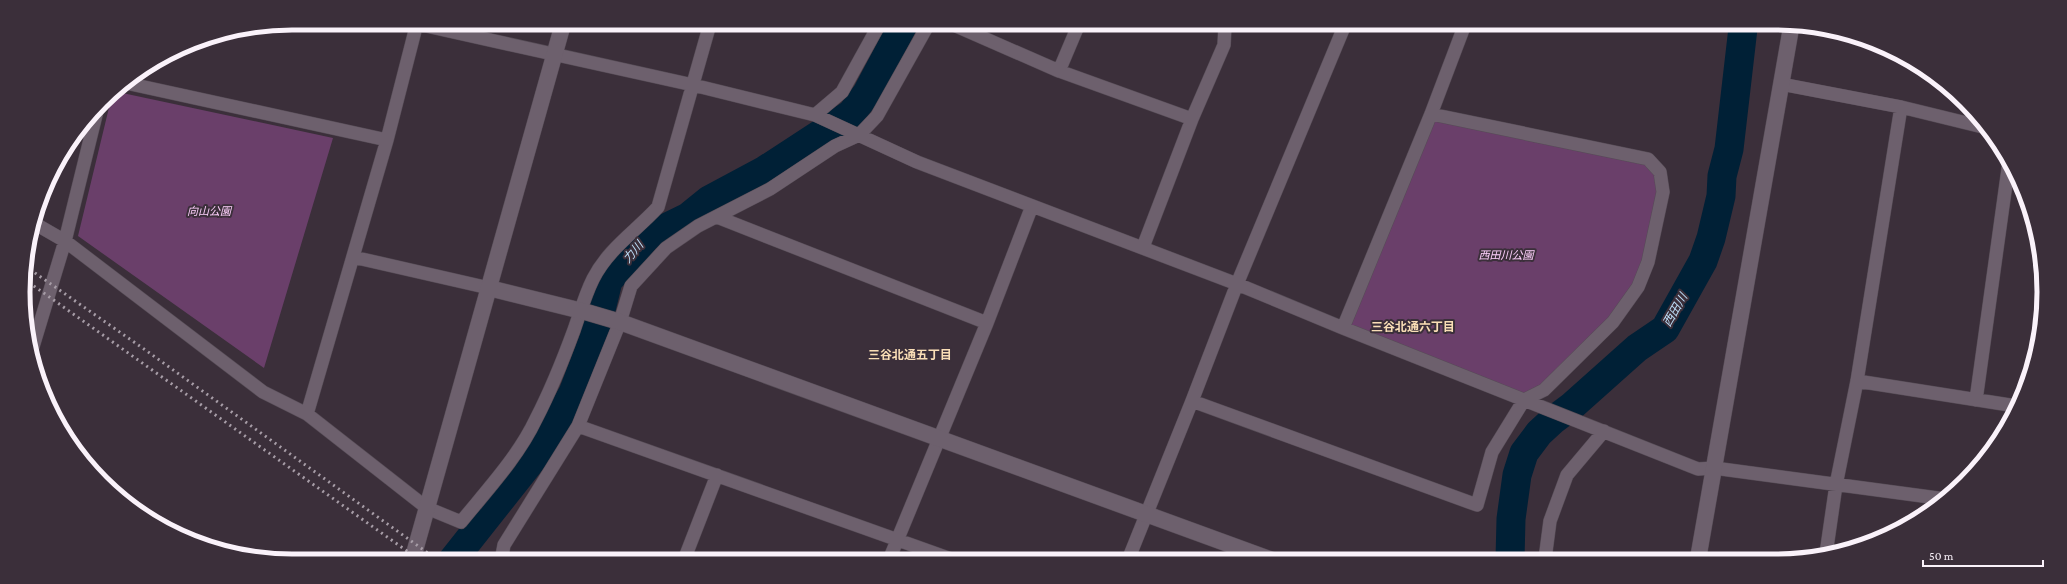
<svg xmlns="http://www.w3.org/2000/svg" width="2067" height="584" viewBox="0 0 2067 584" font-family="'Crimson Pro','Noto Sans JP',serif">
  <style>
    .green { fill: #6a3f6a }
    .lines { fill: none; stroke-linecap: round; stroke-linejoin: round }
    .river { stroke: #002036; stroke-width: 29 }
    .minor-casing { stroke: #564c56; stroke-width: 14 }
    .tertiary-casing { stroke: #564c56; stroke-width: 17 }
    .minor { stroke: #6d606d; stroke-width: 13 }
    .tertiary { stroke: #6d606d; stroke-width: 16 }
    .rail { stroke: #a79da7; stroke-width: 3; stroke-dasharray: 2 4; stroke-linecap: butt }
    .labels { text-anchor: middle; dominant-baseline: central; stroke-width: 4; stroke-linejoin: round; paint-order: stroke }
    .park-label { font-size: 11px; font-style: italic; fill: #fdcffc; stroke: #3b2f3a }
    .water-label { font-size: 12px; font-style: italic; fill: #bddff9; stroke: #3b2f3a }
    .neighbourhood-label { font-size: 12px; font-weight: bold; fill: #f9deb6; stroke: #3b2f3a }
    .rim { fill: none; stroke: #faf2fa; stroke-width: 5 }
  </style>
  <rect width="100%" height="100%" fill="#3b2f3a"/>
  <path class="green" d="M 113,91 L 333,138 L 264,368 L 78,236 Z
    M 1431,114 L 1648,159 L 1660,172 L 1648,262 L 1613,322 L 1524,400 L 1343,328 Z"/>
  <g class="lines">
    <path class="river" d="M 1510,559 L 1511,519 L 1517,475 L 1524,453 L 1539,433 L 1552,421 L 1572,406 L 1637,348 L 1665,329 L 1703,261 L 1711,238 L 1721,196 L 1722,176 L 1729,149 L 1743,28
      M 452,561 L 543,446 L 573,393 L 594,338 L 608,281 L 647,237 L 688,217 L 709,200 L 765,170 L 851,114 L 867,93 L 903,25"/>
    <g class="minor-casing">
      <path id="minor" d="M 413,23 L 693,85 L 815,115 L 917,162 L 1237,284 L 1343,328 L 1698,469 L 1714,468 L 1945,499
        M 954,25 L 1059,71 L 1192,119 L 1143,247
        M 1059,71 L 1078,26
        M 126,83 L 387,140
        M 1781,84 L 1901,107 L 1987,128
        M 815,115 L 842,92 L 879,25
        M 1192,119 L 1224,45 L 1225,26
        M 717,217 L 987,323
        M 32,222 L 65,241 L 263,392 L 307,414 L 427,508 L 461,522 C 487,490 518,457 536,419 C 551,390 563,360 574,330 C 580,313 585,295 593,279 C 608,249 636,231 658,207 L 710,24
        M 353,257 L 489,288
        M 1343,328 L 1431,114 L 1464,27
        M 31,353 L 65,241 L 98,107
        M 1857,381 L 2016,406
        M 1976,400 L 2009,162
        M 1192,401 L 1477,505 L 1492,452 L 1524,400 L 1544,390 L 1613,322 L 1638,287 L 1648,262 L 1663,192 L 1660,172 L 1648,159 L 1431,114
        M 307,414 L 387,140 L 417,23
        M 578,426 L 954,560
        M 1826,554 L 1836,485 L 1857,381 L 1901,107
        M 1545,559 L 1550,521 L 1567,475 L 1604,431
        M 684,560 L 717,475
        M 889,560 L 987,323 L 1032,206
        M 1128,560 L 1192,401 L 1237,284 L 1344,27
        M 501,561 L 504,545 L 578,426 L 620,322 L 631,286 L 666,248 L 698,226 L 770,189 L 835,146 L 859,135 L 877,116 L 928,25"/>
    </g>
    <g class="tertiary-casing">
      <path id="tertiary" d="M 489,288 L 586,312 L 620,322 L 1272,560
        M 1698,559 L 1791,28
        M 412,561 L 563,24"/>
    </g>
    <use href="#minor" class="minor"/>
    <use href="#tertiary" class="tertiary"/>
    <path class="rail" d="M 25,266 L 144,349 L 439,561
      M 24,279 L 421,561"/>
  </g>
  <g class="labels">
    <g class="park-label">
      <text x="209" y="211">向山公園</text>
      <text x="1506" y="255">西田川公園</text>
    </g>
    <g class="water-label">
      <text transform="translate(633 252) rotate(-49)">力川</text>
      <text transform="translate(1675 310) rotate(-60)">西田川</text>
    </g>
    <g class="neighbourhood-label">
      <text x="1413" y="327">三谷北通六丁目</text>
      <text x="910" y="355">三谷北通五丁目</text>
    </g>
  </g>
  <path d="M0 0H2067V584H0ZM292 30H1775A262 262 0 0 1 2037 292V292A262 262 0 0 1 1775 554H292A262 262 0 0 1 30 292V292A262 262 0 0 1 292 30Z" fill="#3b2f3a" fill-rule="evenodd"/>
  <path class="rim" d="M292 30H1775A262 262 0 0 1 2037 292V292A262 262 0 0 1 1775 554H292A262 262 0 0 1 30 292V292A262 262 0 0 1 292 30Z"/>
  <path d="M1923 560v6h120v-6" fill="none" stroke="#faf2fa" stroke-width="2"/>
  <text x="1929" y="560" font-size="12" fill="#faf2fa" stroke="#3b2f3a" stroke-width="3" paint-order="stroke">50 m</text>
</svg>
